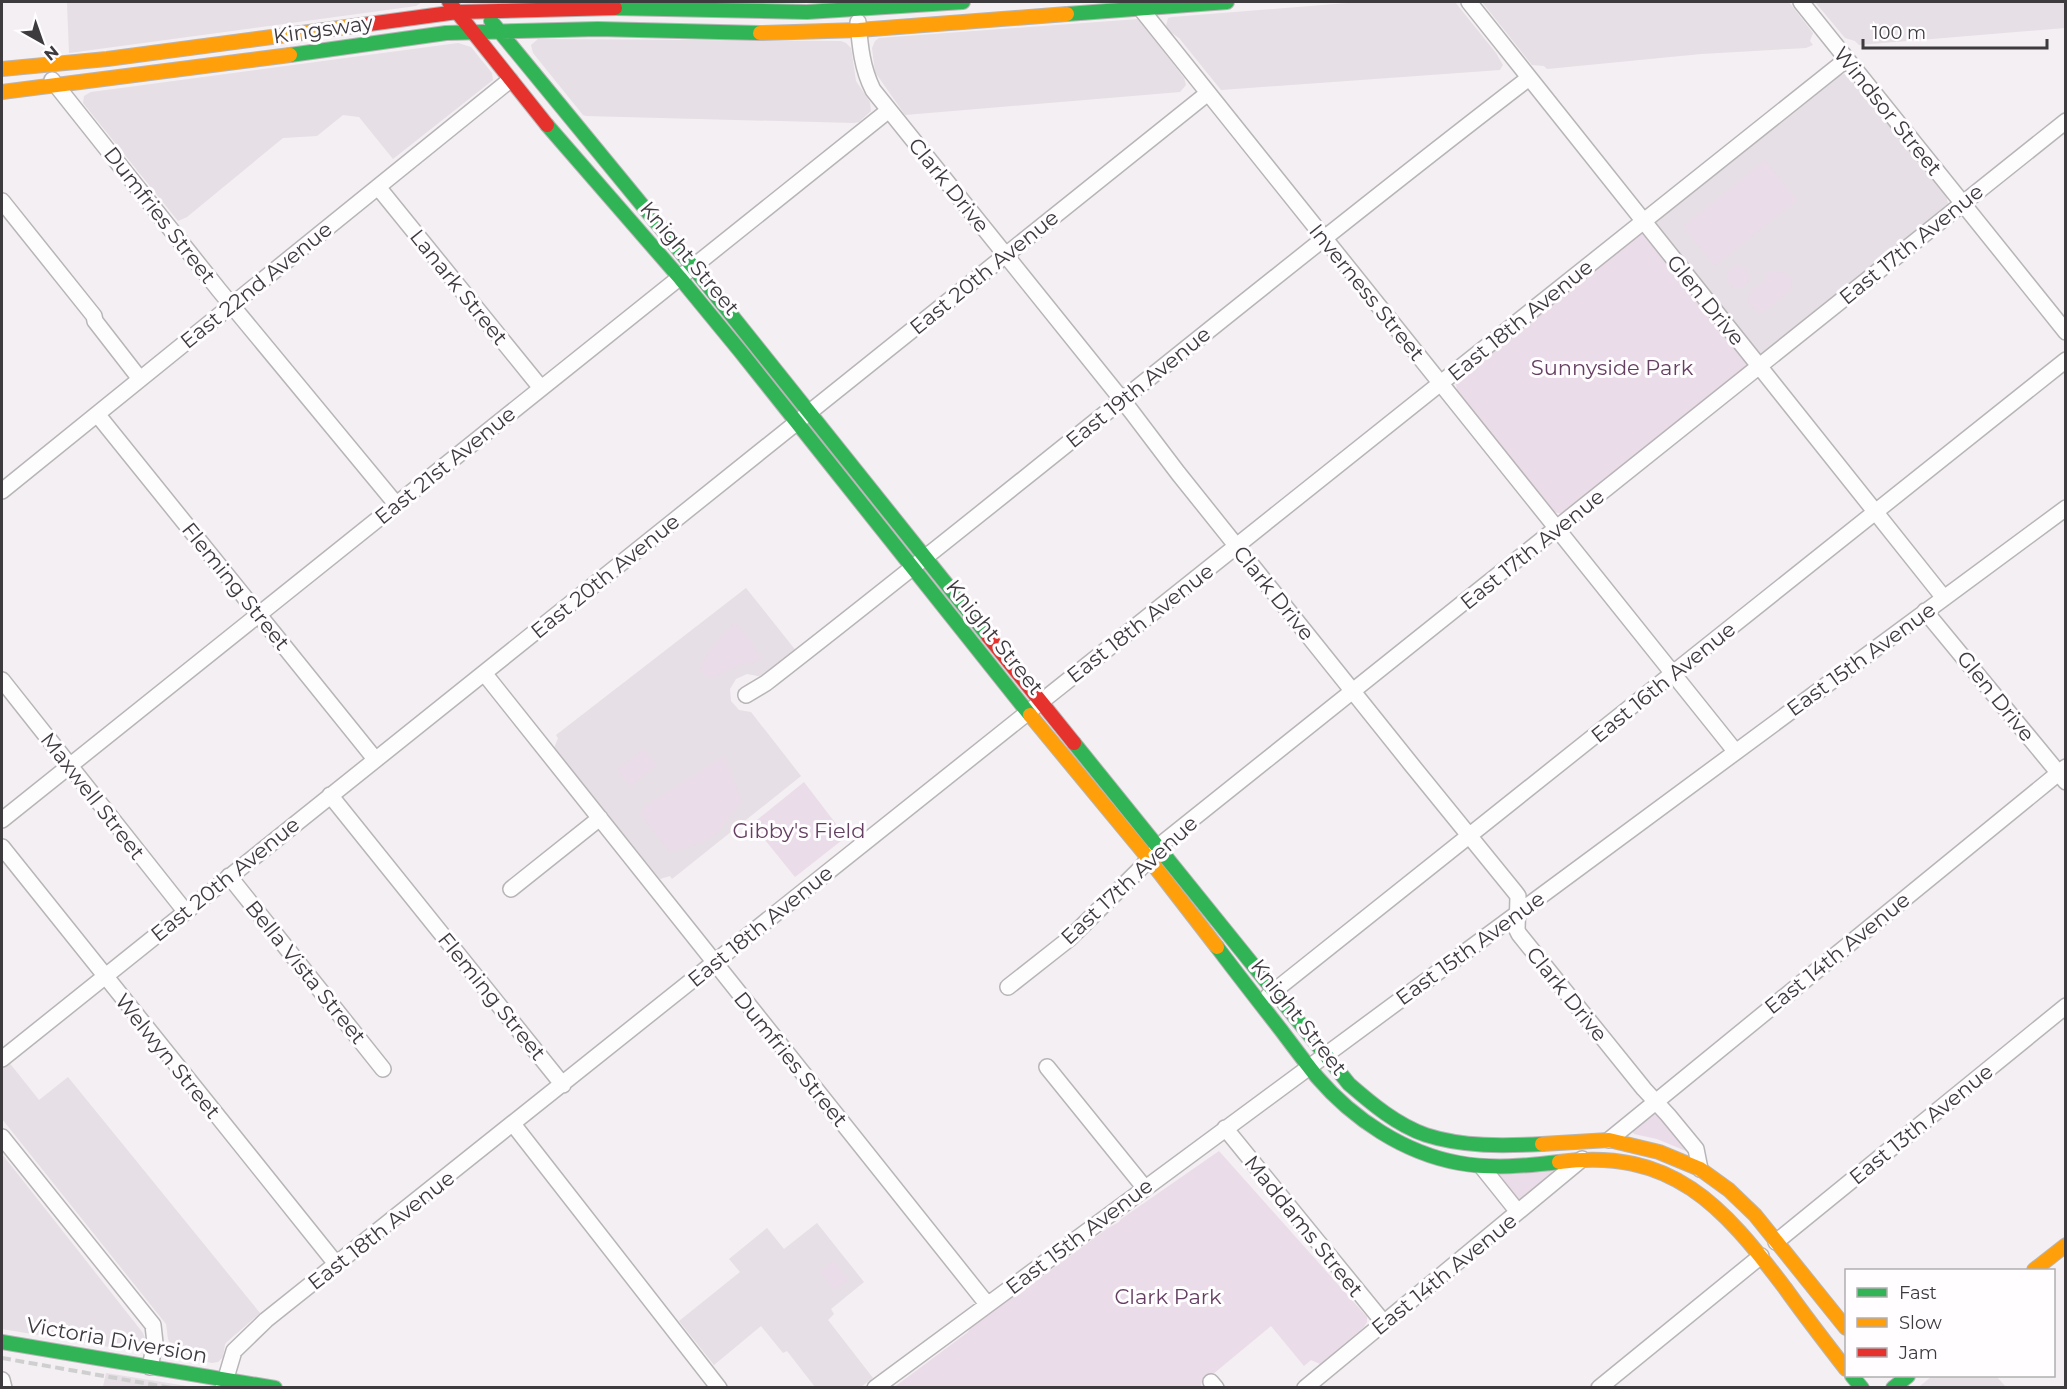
<svg xmlns="http://www.w3.org/2000/svg" width="2067" height="1389" viewBox="0 0 2067 1389" font-family="Montserrat,sans-serif">
  <style>
    .built { fill: #e6dfe5 }
    .green { fill: #eadce8 }
    .lines { fill: none; stroke-linecap: round; stroke-linejoin: round }
    .street-casing { stroke: #b8b5b7; stroke-width: 18 }
    .fast-casing { stroke: #b8b5b7; stroke-width: 16 }
    .slow-casing { stroke: #b8b5b7; stroke-width: 16 }
    .jam-casing { stroke: #b8b5b7; stroke-width: 16 }
    .street { stroke: #fdfdfd; stroke-width: 15 }
    .fast { stroke: #30b455; stroke-width: 14 }
    .slow { stroke: #ff9f0a; stroke-width: 14 }
    .jam { stroke: #e5322d; stroke-width: 14 }
    .rail { stroke: #d0cfd0; stroke-width: 4; stroke-dasharray: 9 4.5; stroke-linecap: butt }
    .labels { text-anchor: middle; dominant-baseline: central; stroke-width: 6; stroke-linejoin: round; paint-order: stroke }
    .street-label { font-size: 21px; fill: #3d3b3d; stroke: #fffdff }
    .park-label { font-size: 21px; fill: #653f61; stroke: #fffdff }
  </style>
  <rect width="100%" height="100%" fill="#f3eff2"/>
  <path class="built" d="M 67,2 L 422,2 L 416,6 L 69,53 Z
    M 1360,2 L 1455,2 L 1496,53 L 1503,65 L 1500,70 L 1221,90 L 1179,38 L 1169,31 L 1166,26 L 1168,18 L 1172,17 Z
    M 1482,2 L 1789,2 L 1813,33 L 1810,41 L 1813,45 L 1806,48 L 1701,54 L 1547,69 L 1544,66 L 1532,65 Z
    M 1815,2 L 2065,2 L 2065,28 L 1859,45 L 1855,41 L 1845,38 Z
    M 1139,19 L 1184,78 L 1186,85 L 1180,92 L 905,115 L 875,72 L 872,48 L 875,41 L 879,38 Z
    M 538,39 L 841,41 L 846,43 L 851,48 L 856,81 L 870,102 L 871,111 L 859,122 L 854,123 L 586,116 L 583,115 L 533,53 L 531,45 Z
    M 458,43 L 471,47 L 492,73 L 493,80 L 393,159 L 359,117 L 343,115 L 317,136 L 283,138 L 187,217 L 178,221 L 83,103 L 84,96 L 91,92 Z
    M 1844,74 L 1851,76 L 1946,194 L 1948,204 L 1945,209 L 1758,359 L 1648,228 L 1838,76 Z
    M 746,588 L 797,652 L 767,675 L 758,676 L 747,674 L 736,679 L 730,689 L 731,701 L 739,710 L 751,712 L 801,776 L 672,879 L 670,876 L 660,879 L 554,748 L 558,738 L 556,735 Z
    M 8,1061 L 39,1100 L 68,1077 L 260,1313 L 228,1341 L 225,1344 L 223,1357 L 218,1362 L 212,1363 L 182,1357 L 173,1351 L 168,1339 L 166,1324 L 2,1119 L 2,1066 Z
    M 2,1154 L 143,1333 L 146,1341 L 143,1348 L 134,1351 L 2,1329 Z
    M 817,1223 L 864,1282 L 831,1309 L 834,1314 L 828,1320 L 873,1378 L 861,1387 L 815,1387 L 787,1351 L 783,1353 L 761,1326 L 714,1365 L 679,1321 L 740,1272 L 729,1259 L 767,1228 L 784,1249 Z
    M 106,1373 L 193,1387 L 194,1387 L 103,1387 Z
    M 1932,1376 L 1996,1376 L 2006,1387 L 1919,1387 Z"/>
  <path class="green" d="M 1765,160 L 1797,200 L 1715,266 L 1683,227 Z
    M 1648,228 L 1758,359 L 1562,514 L 1554,512 L 1457,391 L 1456,384 L 1460,379 Z
    M1727 277a11 11 0 1 1 22 0a11 11 0 1 1-22 0Z
    M 1769,271 L 1787,273 L 1792,279 L 1790,291 L 1765,311 L 1755,311 L 1748,303 L 1750,292 L 1765,280 L 1765,274 Z
    M 735,622 L 755,646 L 753,648 L 762,658 L 751,664 L 743,664 L 712,678 L 704,675 L 700,669 L 709,651 Z
    M 644,749 L 657,765 L 630,786 L 617,770 Z
    M 724,756 L 742,801 L 715,836 L 684,849 L 669,851 L 641,815 L 643,807 Z
    M 804,782 L 846,837 L 795,877 L 752,824 Z
    M 1655,1112 L 1687,1150 L 1686,1151 L 1657,1139 L 1634,1134 L 1632,1131 Z
    M 1219,1151 L 1367,1317 L 1367,1322 L 1364,1327 L 1320,1364 L 1311,1360 L 1304,1366 L 1271,1326 L 1201,1384 L 1202,1387 L 893,1388 L 968,1332 L 971,1326 L 1011,1296 L 1017,1295 L 1108,1228 L 1119,1222 L 1121,1219 Z
    M 1551,1170 L 1554,1174 L 1522,1200 L 1518,1201 L 1498,1177 L 1499,1175 Z
    M 834,1261 L 848,1280 L 835,1290 L 820,1272 Z"/>
  <g class="lines">
    <g class="street-casing">
      <path id="street" d="M 1469,2 L 1944,598
        M 1801,2 L 2066,332
        M 1137,4 L 1735,751
        M 858,22 C 860,46 862,68 873,90 L 1131,411 L 1178,473 L 1411,764 L 1515,892 L 1518,896 L 1517,930 L 1519,934 L 1644,1089 L 1668,1115 L 1696,1149 L 1700,1169
        M 52,80 L 219,290 L 396,504
        M 378,187 L 541,388
        M 2,201 L 94,316 L 95,321 L 140,379
        M 97,414 L 375,759
        M 2,491 L 510,80
        M 1925,611 L 2066,782
        M 484,673 L 987,1304
        M 2,680 L 185,911
        M 746,695 L 766,683 C 1022,484 1272,275 1529,78
        M 330,795 L 563,1085
        M 2,820 L 889,110
        M 2,847 L 337,1265
        M 229,876 L 383,1069
        M 511,889 L 600,818
        M 1008,987 L 1069,939 L 1137,872 L 1165,841 L 2066,121
        M 1268,996 L 2066,360
        M 2,1059 L 1208,93
        M 1047,1067 L 1144,1187
        M 513,1124 L 719,1388
        M 1225,1128 L 1384,1323
        M 2,1137 L 153,1325 L 155,1343 L 150,1367
        M 1609,1140 L 2066,767
        M 1482,1167 L 1518,1212
        M 1776,1242 L 2066,1006
        M 2,1380 L 4,1388
        M 1211,1382 L 1216,1388
        M 223,1388 L 234,1351 L 266,1320 L 1847,59
        M 875,1388 L 2066,508
        M 1305,1388 L 1582,1159
        M 1599,1388 L 1761,1256"/>
    </g>
    <g class="fast-casing">
      <path id="fast" d="M 615,8 L 807,12 L 963,2
        M 1067,14 L 1227,2
        M 491,21 L 693,267 L 988,636
        M 290,55 L 446,33 L 598,29 L 760,33
        M 547,125 L 680,278 L 740,351 L 1030,715
        M 1074,743 L 1349,1084 C 1372,1104 1397,1125 1426,1135 C 1463,1147 1504,1146 1542,1144
        M 1217,947 C 1238,975 1260,1003 1281,1030 C 1293,1046 1305,1062 1317,1077 C 1353,1119 1404,1153 1459,1163 C 1492,1169 1526,1166 1559,1162
        M 2,1342 L 275,1388
        M 1852,1376 L 1862,1388
        M 1893,1388 L 1908,1376"/>
    </g>
    <g class="slow-casing">
      <path id="slow" d="M 760,33 L 859,30 L 1067,14
        M 2,69 L 107,59 L 369,24
        M 2,92 L 290,55
        M 1030,715 L 1149,859 L 1217,947
        M 1542,1144 L 1609,1140 L 1659,1152 L 1700,1169 L 1729,1190 L 1755,1215 L 1846,1328
        M 1559,1162 C 1672,1147 1723,1206 1785,1288 C 1805,1316 1825,1342 1846,1369
        M 2034,1270 L 2066,1245"/>
    </g>
    <g class="jam-casing">
      <path id="jam" d="M 449,2 L 547,125
        M 369,24 L 457,12 L 615,8
        M 988,636 L 1074,743"/>
    </g>
    <use href="#street" class="street"/>
    <use href="#fast" class="fast"/>
    <use href="#slow" class="slow"/>
    <use href="#jam" class="jam"/>
    <path class="rail" d="M 2,1358 L 172,1388"/>
  </g>
  <g class="labels">
    <g class="street-label">
      <text transform="translate(323 29) rotate(-8)">Kingsway</text>
      <text transform="translate(1888 111) rotate(51)">Windsor Street</text>
      <text transform="translate(949 185) rotate(51)">Clark Drive</text>
      <text transform="translate(160 215) rotate(52)">Dumfries Street</text>
      <text transform="translate(1911 244) rotate(-39)">East 17th Avenue</text>
      <text transform="translate(690 258) rotate(50)">Knight Street</text>
      <text transform="translate(984 272) rotate(-39)">East 20th Avenue</text>
      <text transform="translate(256 285) rotate(-39)">East 22nd Avenue</text>
      <text transform="translate(459 287) rotate(51)">Lanark Street</text>
      <text transform="translate(1367 292) rotate(51)">Inverness Street</text>
      <text transform="translate(1706 300) rotate(51)">Glen Drive</text>
      <text transform="translate(1520 320) rotate(-39)">East 18th Avenue</text>
      <text transform="translate(1138 387) rotate(-39)">East 19th Avenue</text>
      <text transform="translate(445 465) rotate(-39)">East 21st Avenue</text>
      <text transform="translate(1532 549) rotate(-39)">East 17th Avenue</text>
      <text transform="translate(605 576) rotate(-39)">East 20th Avenue</text>
      <text transform="translate(236 586) rotate(51)">Fleming Street</text>
      <text transform="translate(1274 593) rotate(51)">Clark Drive</text>
      <text transform="translate(1140 623) rotate(-38)">East 18th Avenue</text>
      <text transform="translate(995 637) rotate(51)">Knight Street</text>
      <text transform="translate(1861 659) rotate(-36)">East 15th Avenue</text>
      <text transform="translate(1663 682) rotate(-39)">East 16th Avenue</text>
      <text transform="translate(1996 696) rotate(51)">Glen Drive</text>
      <text transform="translate(93 796) rotate(52)">Maxwell Street</text>
      <text transform="translate(225 879) rotate(-39)">East 20th Avenue</text>
      <text transform="translate(1129 880) rotate(-43)">East 17th Avenue</text>
      <text transform="translate(760 926) rotate(-39)">East 18th Avenue</text>
      <text transform="translate(1470 948) rotate(-36)">East 15th Avenue</text>
      <text transform="translate(1837 953) rotate(-39)">East 14th Avenue</text>
      <text transform="translate(306 972) rotate(51)">Bella Vista Street</text>
      <text transform="translate(1567 994) rotate(51)">Clark Drive</text>
      <text transform="translate(492 996) rotate(51)">Fleming Street</text>
      <text transform="translate(1299 1017) rotate(52)">Knight Street</text>
      <text transform="translate(168 1056) rotate(51)">Welwyn Street</text>
      <text transform="translate(791 1059) rotate(51)">Dumfries Street</text>
      <text transform="translate(1921 1124) rotate(-39)">East 13th Avenue</text>
      <text transform="translate(1304 1226) rotate(51)">Maddams Street</text>
      <text transform="translate(381 1230) rotate(-38)">East 18th Avenue</text>
      <text transform="translate(1079 1236) rotate(-37)">East 15th Avenue</text>
      <text transform="translate(1444 1274) rotate(-39)">East 14th Avenue</text>
      <text transform="translate(117 1340) rotate(10)">Victoria Diversion</text>
    </g>
    <g class="park-label">
      <text x="1612" y="367">Sunnyside Park</text>
      <text x="799" y="830">Gibby's Field</text>
      <text x="1168" y="1296">Clark Park</text>
    </g>
  </g>
  <rect width="2067" height="1389" fill="none" stroke="#3d3b3d" stroke-width="6"/>
  <rect x="1845" y="1269" width="210" height="108" fill="#fffdff" stroke="#b1afb1" stroke-width="1.5"/>
  <rect x="1857" y="1288" width="30" height="9" fill="#30b455" stroke="#b1afb1" stroke-width="1.5"/>
  <text x="1899" y="1299" font-size="18" fill="#3d3b3d">Fast</text>
  <rect x="1857" y="1318" width="30" height="9" fill="#ff9f0a" stroke="#b1afb1" stroke-width="1.5"/>
  <text x="1899" y="1329" font-size="18" fill="#3d3b3d">Slow</text>
  <rect x="1857" y="1348" width="30" height="9" fill="#e5322d" stroke="#b1afb1" stroke-width="1.5"/>
  <text x="1899" y="1359" font-size="18" fill="#3d3b3d">Jam</text>
  <g transform="translate(42 42) rotate(140)" stroke="#fffdff" stroke-width="4.5" paint-order="stroke">
  <path d="M0-4.5L10 22L0 15L-10 22Z" fill="#3d3b3d"/>
  <text y="-9" font-size="16" font-weight="bold" text-anchor="middle" fill="#3d3b3d">N</text>
  </g>
  <path d="M1863 39v9h184v-9" fill="none" stroke="#3d3b3d" stroke-width="3"/>
  <text x="1872" y="39" font-size="18" fill="#3d3b3d" stroke="#fffdff" stroke-width="4.5" paint-order="stroke">100 m</text>
</svg>
